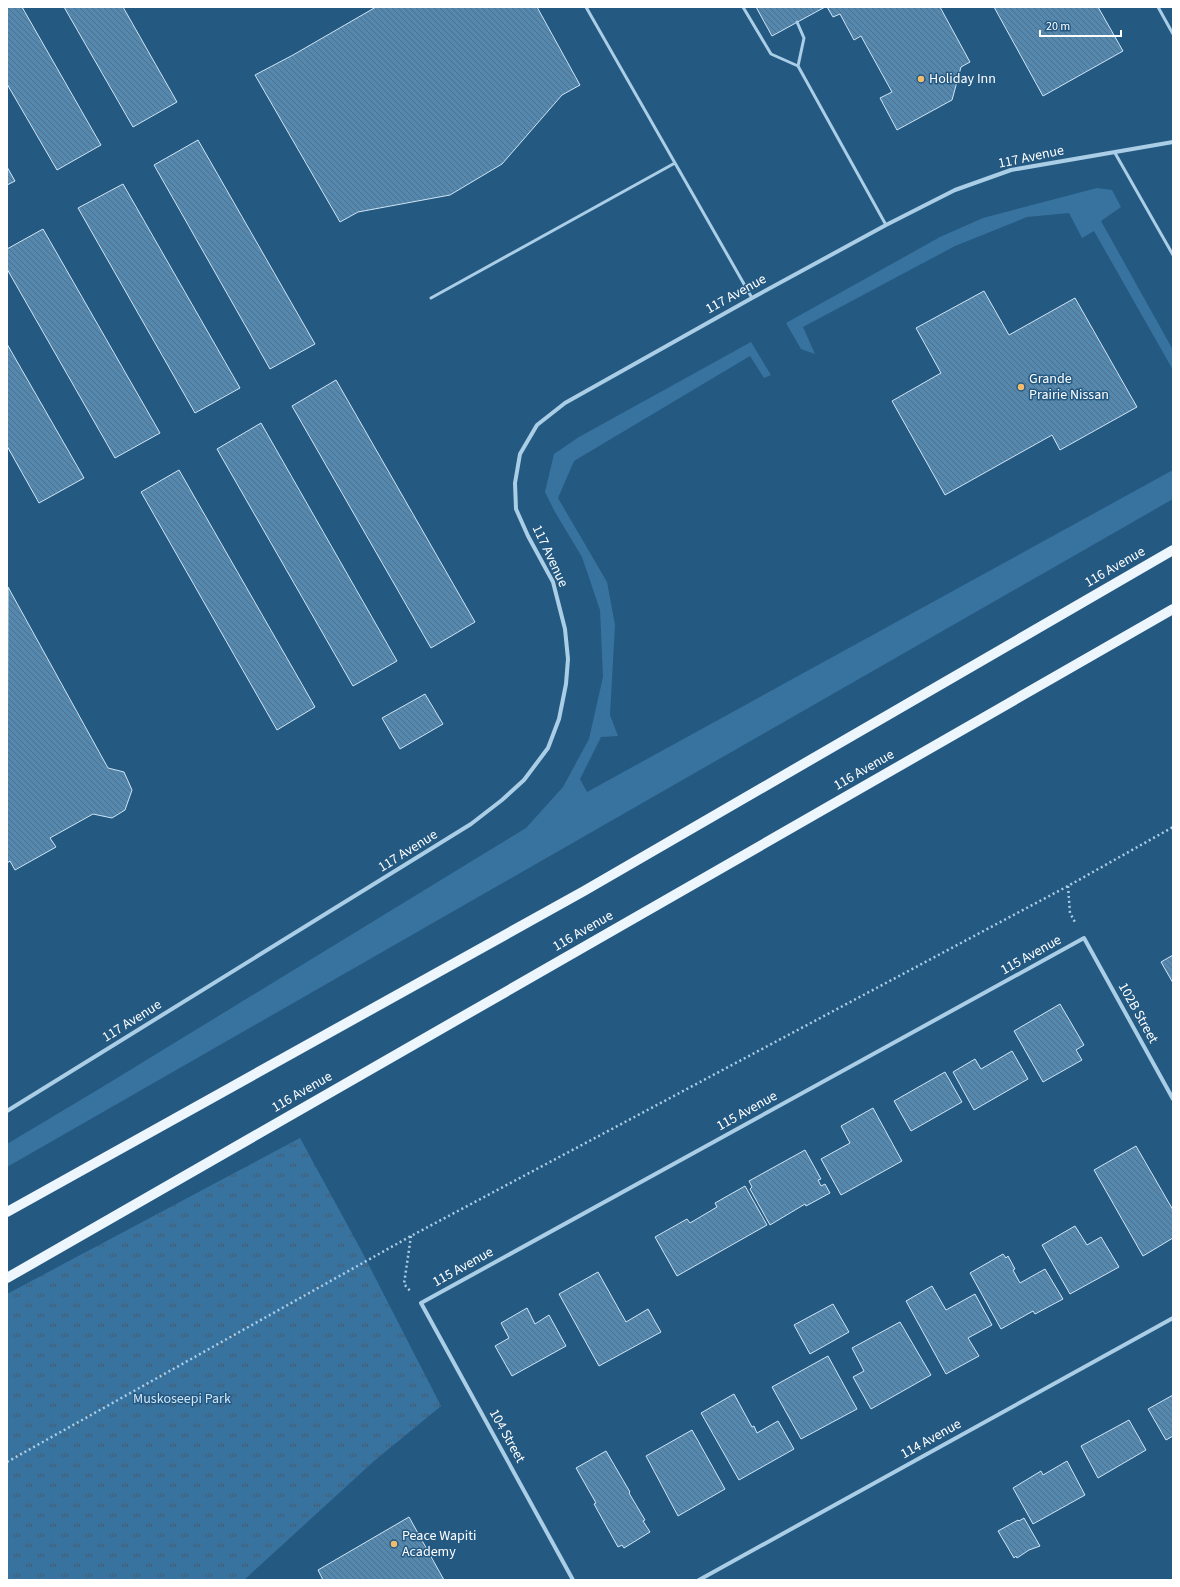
<svg xmlns="http://www.w3.org/2000/svg" width="1180" height="1587" viewBox="0 0 1180 1587" font-family="'Source Sans 3',sans-serif">
  <style>
    .grass { fill: #3873a0 }
    .park { fill: url(#park-tufts) }
    .building { fill: url(#building-back-hatch); stroke: #cfe5f6 }
    .lines { fill: none; stroke-linecap: round; stroke-linejoin: round }
    .path { stroke: #abcee7; stroke-width: 2.5; stroke-dasharray: 2 3; stroke-linecap: butt }
    .service { stroke: #abcee7; stroke-width: 3 }
    .minor { stroke: #abcee7; stroke-width: 4 }
    .primary { stroke: #edf6fd; stroke-width: 10 }
    .poi-dot { fill: #f2bc6f; stroke: #245982; stroke-width: 1.5 }
    .labels { text-anchor: middle; dominant-baseline: central; stroke-width: 3; stroke-linejoin: round; paint-order: stroke }
    .poi-label { font-size: 14px; fill: #fff; stroke: #245982; text-anchor: start }
    .street-label { font-size: 14px; fill: #fff; stroke: #245982 }
    .park-label { font-size: 14px; fill: #cfe5f6; stroke: #245982 }
  </style>
  <defs>
    <pattern id="park-tufts" width="24" height="20" patternUnits="userSpaceOnUse"><rect width="24" height="20" fill="#3873a0"/><path d="M3 7l-1-3M5 7V3M7 7l1-3M15 17l-1-3M17 17v-4M19 17l1-3" fill="none" stroke="#445c6e"/></pattern>
    <pattern id="building-back-hatch" width="6" height="6" patternUnits="userSpaceOnUse"><rect width="6" height="6" fill="#5488ae"/><path d="M-1 5l2 2M0 0l6 6M5-1l2 2" fill="none" stroke="#517087"/></pattern>
  </defs>
  <rect width="100%" height="100%" fill="#245982"/>
  <path class="grass" d="M 1097,188 L 1112,190 L 1121,207 L 1101,221 L 1173,350 L 1173,370 L 1094,231 L 1082,238 L 1069,213 L 1027,217 L 955,246 L 803,327 L 815,354 L 801,349 L 786,323 L 940,237 L 983,218 Z
    M 751,342 L 771,375 L 764,378 L 750,356 L 574,461 L 558,498 L 607,582 L 615,625 L 610,715 L 618,736 L 601,737 L 580,779 L 587,792 L 1173,470 L 1173,499 L 7,1167 L 7,1144 L 99,1089 L 526,828 L 563,787 L 589,739 L 603,677 L 600,610 L 582,557 L 555,512 L 545,492 L 554,454 L 579,437 Z"/>
  <path class="park" d="M 300,1138 L 361,1250 L 441,1406 L 374,1461 L 244,1580 L 7,1580 L 7,1294 Z"/>
  <path class="building" d="M 7,7 L 22,7 L 101,145 L 57,170 L 7,84 Z
    M 64,7 L 123,7 L 177,102 L 133,127 Z
    M 376,7 L 537,7 L 580,85 L 562,95 L 502,164 L 450,195 L 358,212 L 340,222 L 255,75 L 293,55 Z
    M 756,7 L 825,7 L 772,36 Z
    M 827,7 L 940,7 L 970,62 L 961,67 L 952,100 L 897,130 L 880,98 L 892,92 L 861,36 L 854,40 L 840,14 L 833,17 Z
    M 994,7 L 1098,7 L 1123,51 L 1043,96 Z
    M 198,140 L 315,344 L 270,369 L 154,165 Z
    M 7,167 L 15,181 L 7,185 Z
    M 123,184 L 240,388 L 195,413 L 78,208 Z
    M 43,229 L 160,433 L 115,458 L 7,269 L 7,249 Z
    M 984,291 L 1009,335 L 1075,298 L 1137,407 L 1060,450 L 1052,435 L 945,495 L 892,401 L 941,373 L 916,328 Z
    M 7,344 L 84,478 L 39,503 L 7,446 Z
    M 336,380 L 475,622 L 431,648 L 292,406 Z
    M 261,423 L 397,661 L 353,686 L 217,449 Z
    M 179,470 L 315,707 L 277,730 L 141,492 Z
    M 8,587 L 108,768 L 124,772 L 132,790 L 125,810 L 112,818 L 93,814 L 50,838 L 56,847 L 15,870 L 10,861 L 7,863 Z
    M 425,694 L 443,724 L 400,749 L 382,718 Z
    M 1173,955 L 1173,983 L 1161,962 Z
    M 1060,1004 L 1084,1045 L 1076,1050 L 1082,1060 L 1043,1082 L 1014,1031 Z
    M 1012,1051 L 1028,1079 L 974,1110 L 953,1072 L 975,1059 L 981,1069 Z
    M 945,1072 L 962,1102 L 911,1131 L 894,1101 Z
    M 873,1108 L 902,1161 L 841,1195 L 821,1159 L 850,1143 L 841,1126 Z
    M 1136,1146 L 1173,1210 L 1173,1238 L 1143,1256 L 1094,1170 Z
    M 805,1150 L 821,1179 L 818,1180 L 821,1186 L 825,1184 L 830,1193 L 806,1206 L 805,1204 L 770,1225 L 750,1189 L 752,1187 L 749,1181 Z
    M 745,1186 L 767,1225 L 677,1276 L 655,1237 L 687,1219 L 690,1223 L 717,1207 L 715,1203 Z
    M 1075,1226 L 1087,1245 L 1101,1237 L 1119,1267 L 1070,1294 L 1042,1245 Z
    M 1003,1254 L 1006,1258 L 1008,1256 L 1015,1269 L 1013,1270 L 1020,1283 L 1045,1269 L 1063,1299 L 1035,1314 L 1033,1311 L 1001,1329 L 970,1273 Z
    M 598,1272 L 626,1322 L 648,1309 L 661,1332 L 599,1366 L 559,1294 Z
    M 932,1286 L 946,1310 L 975,1294 L 992,1325 L 968,1338 L 979,1356 L 946,1374 L 906,1301 Z
    M 833,1304 L 849,1332 L 810,1354 L 794,1325 Z
    M 527,1308 L 535,1324 L 549,1315 L 566,1346 L 512,1376 L 495,1346 L 509,1338 L 501,1323 Z
    M 900,1322 L 931,1375 L 871,1409 L 853,1377 L 864,1371 L 852,1348 Z
    M 828,1356 L 857,1409 L 801,1439 L 772,1387 Z
    M 734,1394 L 752,1427 L 754,1426 L 757,1433 L 778,1421 L 794,1449 L 739,1480 L 701,1413 Z
    M 1173,1395 L 1173,1436 L 1166,1440 L 1148,1409 Z
    M 1129,1420 L 1146,1450 L 1098,1478 L 1081,1446 Z
    M 692,1430 L 725,1489 L 678,1516 L 646,1456 Z
    M 606,1451 L 630,1492 L 629,1493 L 645,1520 L 643,1521 L 650,1532 L 624,1548 L 622,1545 L 618,1547 L 594,1504 L 596,1503 L 576,1468 Z
    M 1067,1461 L 1085,1495 L 1033,1524 L 1013,1488 L 1041,1471 L 1043,1475 Z
    M 409,1517 L 444,1580 L 323,1580 L 318,1570 Z
    M 1024,1518 L 1040,1546 L 1029,1550 L 1017,1558 L 1016,1556 L 1014,1558 L 998,1531 L 1018,1520 L 1019,1521 Z"/>
  <g class="lines">
    <path class="path" d="M 1068,886 L 1070,913 L 1076,924
      M 411,1236 L 404,1284 L 411,1292
      M 7,1462 L 411,1236 L 1068,886 L 1173,827"/>
    <path class="service" d="M 586,7 L 752,298
      M 743,7 L 771,54 L 798,66
      M 1158,7 L 1173,34
      M 797,22 L 804,38 L 798,66 L 886,225
      M 1115,153 L 1173,255
      M 431,298 L 675,163"/>
    <path class="minor" d="M 7,1111 L 471,824 L 502,800 L 524,780 L 548,748 L 559,719 L 566,684 L 568,659 L 565,629 L 553,582 L 528,536 L 516,509 L 515,483 L 520,454 L 537,425 L 565,403 L 752,298 L 886,225 L 955,190 L 1011,170 L 1173,142
      M 573,1580 L 421,1303 L 1084,938 L 1173,1099
      M 699,1580 L 1173,1318"/>
    <path class="primary" d="M 7,1212 L 584,891 L 1173,550
      M 7,1278 L 1173,609"/>
  </g>
  <g class="poi-dot">
    <circle cx="921" cy="79" r="4"/>
    <circle cx="1021" cy="387" r="4"/>
    <circle cx="394" cy="1544" r="4"/>
  </g>
  <g class="labels">
    <g class="poi-label">
      <text x="929" y="79">Holiday Inn</text>
      <text x="1029" y="379">Grande<tspan x="1029" dy="16">Prairie Nissan</tspan></text>
      <text x="402" y="1536">Peace Wapiti<tspan x="402" dy="16">Academy</tspan></text>
    </g>
    <g class="street-label">
      <text transform="translate(1031 157) rotate(-12)">117 Avenue</text>
      <text transform="translate(736 294) rotate(-29)">117 Avenue</text>
      <text transform="translate(550 556) rotate(65)">117 Avenue</text>
      <text transform="translate(1115 567) rotate(-30)">116 Avenue</text>
      <text transform="translate(864 770) rotate(-30)">116 Avenue</text>
      <text transform="translate(408 851) rotate(-32)">117 Avenue</text>
      <text transform="translate(583 931) rotate(-30)">116 Avenue</text>
      <text transform="translate(1031 955) rotate(-29)">115 Avenue</text>
      <text transform="translate(1138 1013) rotate(61)">102B Street</text>
      <text transform="translate(132 1021) rotate(-32)">117 Avenue</text>
      <text transform="translate(302 1092) rotate(-30)">116 Avenue</text>
      <text transform="translate(747 1111) rotate(-29)">115 Avenue</text>
      <text transform="translate(463 1267) rotate(-29)">115 Avenue</text>
      <text transform="translate(507 1436) rotate(61)">104 Street</text>
      <text transform="translate(931 1439) rotate(-29)">114 Avenue</text>
    </g>
    <g class="park-label">
      <text x="182" y="1399">Muskoseepi Park</text>
    </g>
  </g>
  <rect width="1180" height="1587" fill="none" stroke="#ffffff" stroke-width="16"/>
  <path d="M1040 30v6h81v-6" fill="none" stroke="#ffffff" stroke-width="2"/>
  <text x="1046" y="30" font-size="12" fill="#ffffff" stroke="#245982" stroke-width="3" paint-order="stroke">20 m</text>
</svg>
